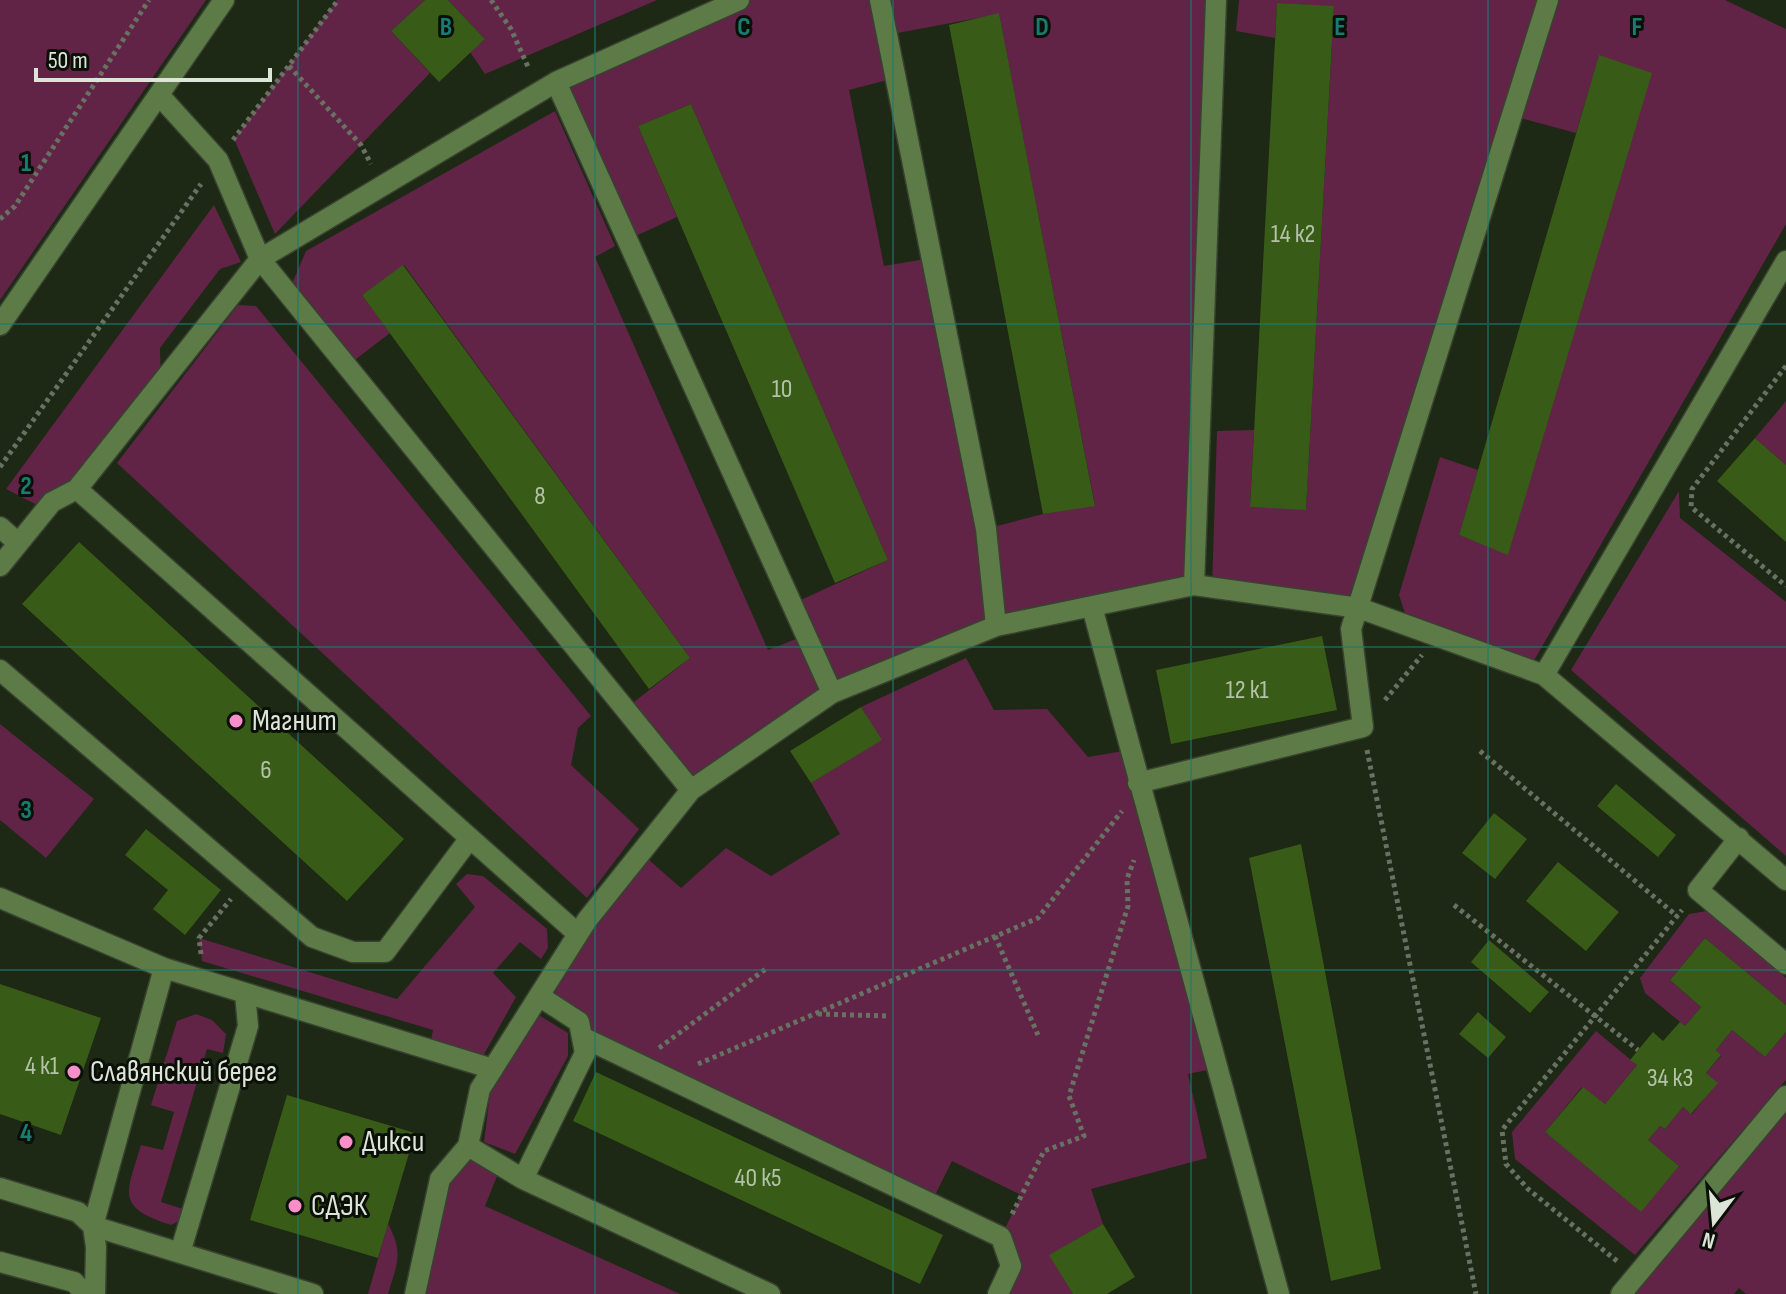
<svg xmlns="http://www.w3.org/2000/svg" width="1786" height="1294" viewBox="0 0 1786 1294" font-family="'Sofia Sans Condensed',sans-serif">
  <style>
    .green { fill: #612447; fill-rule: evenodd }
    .building { fill: #385b17 }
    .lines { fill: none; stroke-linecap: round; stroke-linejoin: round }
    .minor-casing { stroke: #384230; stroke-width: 23 }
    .path { stroke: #687261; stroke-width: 5; stroke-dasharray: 4 4; stroke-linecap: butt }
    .minor { stroke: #5c7b46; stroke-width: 20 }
    .grid { fill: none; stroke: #197c73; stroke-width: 2; stroke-opacity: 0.55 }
    .poi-dot { fill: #f98fc9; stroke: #0a0f07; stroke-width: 3 }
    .labels { text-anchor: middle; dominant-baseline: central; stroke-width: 6; stroke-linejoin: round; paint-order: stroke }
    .number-label { font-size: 26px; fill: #b4c2a8 }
    .poi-label { font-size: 30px; fill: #dde5d8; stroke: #0a0f07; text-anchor: start }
    .grid-label { font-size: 26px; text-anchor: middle; font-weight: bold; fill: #197c73; stroke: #0a0f07; stroke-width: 6; stroke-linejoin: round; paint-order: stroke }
  </style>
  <rect width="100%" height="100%" fill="#1d2815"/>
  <path class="green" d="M 0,0 L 206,0 L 0,300 Z
    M 337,0 L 425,0 L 391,31 L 430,73 L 275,234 L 234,139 Z
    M 448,0 L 657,0 L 485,74 L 470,52 L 485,39 Z
    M 739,0 L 1216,0 L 1194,585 L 996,626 L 832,693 L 691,790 L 625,709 L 690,658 L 404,265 L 362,295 L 390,333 L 347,366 L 288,293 L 306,251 L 555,111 L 615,246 L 595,257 L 768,650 L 806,635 L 792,604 L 888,560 L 691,104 L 638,126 L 677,217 L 627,240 L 556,82 ZM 999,14 L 1095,505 L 1043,514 L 986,529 L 931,258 L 884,266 L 849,90 L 895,78 L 887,35 Z
    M 1239,0 L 1725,0 L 1786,29 L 1786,224 L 1529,669 L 1409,626 L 1399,595 L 1440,457 L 1478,470 L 1459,535 L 1508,554 L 1651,74 L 1599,56 L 1576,133 L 1513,116 L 1359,608 L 1212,587 L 1217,431 L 1254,430 L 1250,507 L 1306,509 L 1334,7 L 1277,3 L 1275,38 L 1236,31 Z
    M 214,205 L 241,262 L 220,269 L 160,348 L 161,384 L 77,489 L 35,504 L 6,489 Z
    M 238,305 L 256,306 L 591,716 L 578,728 L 571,765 L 639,829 L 587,898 L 117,463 Z
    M 1786,401 L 1786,465 L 1755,438 Z
    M 1679,491 L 1680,518 L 1786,602 L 1786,856 L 1571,670 Z
    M 966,658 L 994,710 L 1047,709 L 1088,757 L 1129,750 L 1217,1068 L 1188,1074 L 1207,1158 L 1091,1189 L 1103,1224 L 1050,1255 L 1073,1294 L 998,1294 L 1011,1266 L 1001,1237 L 1021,1195 L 952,1161 L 931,1203 L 582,1037 L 539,996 L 641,853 L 681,888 L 726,848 L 771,876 L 840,834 L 811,783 L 881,740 L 861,707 Z
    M 0,724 L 94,799 L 46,858 L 0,820 Z
    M 467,874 L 483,876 L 547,929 L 548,948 L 541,959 L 520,942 L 493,973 L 516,997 L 477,1067 L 429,1050 L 433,1030 L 202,961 L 199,938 L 397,999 L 475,907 L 456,884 Z
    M 1707,911 L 1786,978 L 1786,1005 L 1705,938 L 1670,980 L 1701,1007 L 1685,1026 L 1645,993 L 1640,978 L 1689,914 Z
    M 196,1014 L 212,1020 L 226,1034 L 223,1053 L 207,1049 L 161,1202 L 186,1210 L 184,1218 L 171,1225 C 114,1207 127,1193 141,1145 L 163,1150 L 174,1112 L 151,1105 L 177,1021 Z
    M 537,1014 L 568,1033 L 568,1056 L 515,1154 L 484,1142 L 490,1094 Z
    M 1732,1030 L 1765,1057 L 1786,1032 L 1786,1080 L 1635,1255 L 1515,1159 L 1512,1132 L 1596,1031 L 1637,1065 L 1605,1104 L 1582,1087 L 1545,1132 L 1641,1211 L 1679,1166 L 1648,1140 L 1660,1126 L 1665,1129 L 1683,1107 L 1692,1114 L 1717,1083 L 1706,1073 L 1721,1056 L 1716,1050 Z
    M 1786,1110 L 1786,1294 L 1746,1294 L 1739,1288 L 1734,1294 L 1635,1294 Z
    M 468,1146 L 501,1166 L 485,1206 L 680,1294 L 415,1294 L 440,1179 Z
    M 388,1224 C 404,1253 397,1264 388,1294 L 368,1294 Z"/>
  <path class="building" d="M 425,0 L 448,0 L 485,39 L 439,82 L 391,31 Z
    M 1277,3 L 1334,6 L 1306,510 L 1250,507 Z
    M 999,13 L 1095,506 L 1043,514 L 949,25 Z
    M 1599,55 L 1652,73 L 1508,555 L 1459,535 Z
    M 691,104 L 888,560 L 835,583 L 638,126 Z
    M 403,265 L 690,658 L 649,689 L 362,295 Z
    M 1755,438 L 1786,465 L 1786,542 L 1717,481 Z
    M 79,542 L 404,839 L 347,901 L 22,604 Z
    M 1322,636 L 1337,710 L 1171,744 L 1156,670 Z
    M 861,707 L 882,740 L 811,783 L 790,751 Z
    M 1616,784 L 1676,835 L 1658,857 L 1597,806 Z
    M 1494,813 L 1527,839 L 1495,879 L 1462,853 Z
    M 146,829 L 221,890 L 185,935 L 153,909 L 168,890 L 125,855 Z
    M 1301,844 L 1381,1269 L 1331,1281 L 1249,858 Z
    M 1558,862 L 1619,912 L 1586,951 L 1526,901 Z
    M 1705,938 L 1786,1005 L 1786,1032 L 1765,1057 L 1732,1030 L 1716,1050 L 1721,1055 L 1706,1073 L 1718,1083 L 1691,1114 L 1683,1107 L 1665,1129 L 1660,1126 L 1648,1140 L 1679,1166 L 1641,1212 L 1545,1132 L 1583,1087 L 1605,1104 L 1637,1065 L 1630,1060 L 1653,1032 L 1663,1041 L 1680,1022 L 1685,1026 L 1701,1007 L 1670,980 Z
    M 1489,940 L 1549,992 L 1530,1013 L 1471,962 Z
    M 0,984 L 101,1018 L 61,1135 L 0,1114 Z
    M 1478,1012 L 1506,1037 L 1488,1058 L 1459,1034 Z
    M 596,1072 L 943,1235 L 920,1284 L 573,1121 Z
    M 287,1095 L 415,1133 L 378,1258 L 250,1220 Z
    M 1103,1224 L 1135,1277 L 1107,1294 L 1073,1294 L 1049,1255 Z"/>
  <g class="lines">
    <g class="minor-casing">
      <path id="minor" d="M 880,0 L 986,529 L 996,626
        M 556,82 L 832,693
        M 159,95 L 218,160 L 260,259 L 691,790
        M 0,325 L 224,0
        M 77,489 L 578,934
        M 0,527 L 18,543
        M 0,566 L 52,502 L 77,489 L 260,259 L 556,82 L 739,0
        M 1194,585 L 1216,0
        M 1092,607 L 1279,1294
        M 0,670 L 312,937 L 353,952 L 385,952 L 470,838
        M 1544,675 L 1786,261
        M 1138,783 L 1363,727 L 1351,629 L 1548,0
        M 1739,838 L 1698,890 L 1786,964
        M 0,898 L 164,968 L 493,1069
        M 582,1037 L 1001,1237 L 1011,1266 L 998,1294
        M 468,1146 L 523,1179 L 770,1294
        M 523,1179 L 585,1053 L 579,1022 L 539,996
        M 0,1188 L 78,1212 L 93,1226 L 313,1294
        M 180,1253 L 248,1026 L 245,993
        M 0,1262 L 74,1282 L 85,1294
        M 95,1294 L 96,1247 L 93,1226 L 164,968
        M 415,1294 L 440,1179 L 468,1146 L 480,1089 L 587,920 L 691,790 L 832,693 L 996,626 L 1194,585 L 1359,608 L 1544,675 L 1786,880
        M 1621,1294 L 1786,1096"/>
    </g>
    <path class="path" d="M 491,0 L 511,29 L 529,69
      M 289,66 L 361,145 L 371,164
      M 233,140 L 338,0
      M 0,219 L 15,206 L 149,0
      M 1786,366 L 1692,489 L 1691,507 L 1786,586
      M 0,467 L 201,184
      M 1385,700 L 1422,655
      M 1367,750 L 1476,1294
      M 1480,751 L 1677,916
      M 1454,905 L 1638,1050
      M 995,936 L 1038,1035
      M 201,954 L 199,938 L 231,899
      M 818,1014 L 889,1016
      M 659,1048 L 767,968
      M 698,1064 L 1038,918 L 1122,811
      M 1012,1214 L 1044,1151 L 1084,1136 L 1069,1096 L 1128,906 L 1127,879 L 1134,860
      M 1617,1261 L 1528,1189 L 1506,1164 L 1502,1130 L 1682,910"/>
    <use href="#minor" class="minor"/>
  </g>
  <path class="grid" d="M 298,0 L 298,1294M 595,0 L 595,1294M 893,0 L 893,1294M 1191,0 L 1191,1294M 1488,0 L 1488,1294M 0,324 L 1786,324M 0,647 L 1786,647M 0,970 L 1786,970"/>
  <g class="poi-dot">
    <circle cx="236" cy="721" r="8"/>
    <circle cx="74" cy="1072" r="8"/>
    <circle cx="346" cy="1142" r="8"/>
    <circle cx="295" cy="1206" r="8"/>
  </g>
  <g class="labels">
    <g class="number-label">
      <text x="1293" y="234">14 к2</text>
      <text x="782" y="389">10</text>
      <text x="540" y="496">8</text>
      <text x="1247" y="690">12 к1</text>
      <text x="266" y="770">6</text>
      <text x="42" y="1066">4 к1</text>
      <text x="1670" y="1078">34 к3</text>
      <text x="758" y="1178">40 к5</text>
    </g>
    <g class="poi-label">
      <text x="252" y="721">Магнит</text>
      <text x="90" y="1072">Славянский берег</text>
      <text x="362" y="1142">Дикси</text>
      <text x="311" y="1206">СДЭК</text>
    </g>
  </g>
  <g class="grid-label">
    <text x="446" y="35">B</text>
    <text x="744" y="35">C</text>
    <text x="1042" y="35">D</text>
    <text x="1340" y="35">E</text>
    <text x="1637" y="35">F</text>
    <text x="26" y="171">1</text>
    <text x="26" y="494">2</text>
    <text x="26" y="818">3</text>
    <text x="26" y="1141">4</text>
  </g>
  <g transform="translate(1714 1222) rotate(196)" stroke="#0a0f07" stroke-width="6" paint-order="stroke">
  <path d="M0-6L14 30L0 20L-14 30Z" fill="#dde5d8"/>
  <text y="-12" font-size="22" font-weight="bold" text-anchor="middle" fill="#dde5d8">N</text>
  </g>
  <path d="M36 68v12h234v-12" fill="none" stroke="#dde5d8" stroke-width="4"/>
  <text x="48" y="68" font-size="24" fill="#dde5d8" stroke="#0a0f07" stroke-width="6" paint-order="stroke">50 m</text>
</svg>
